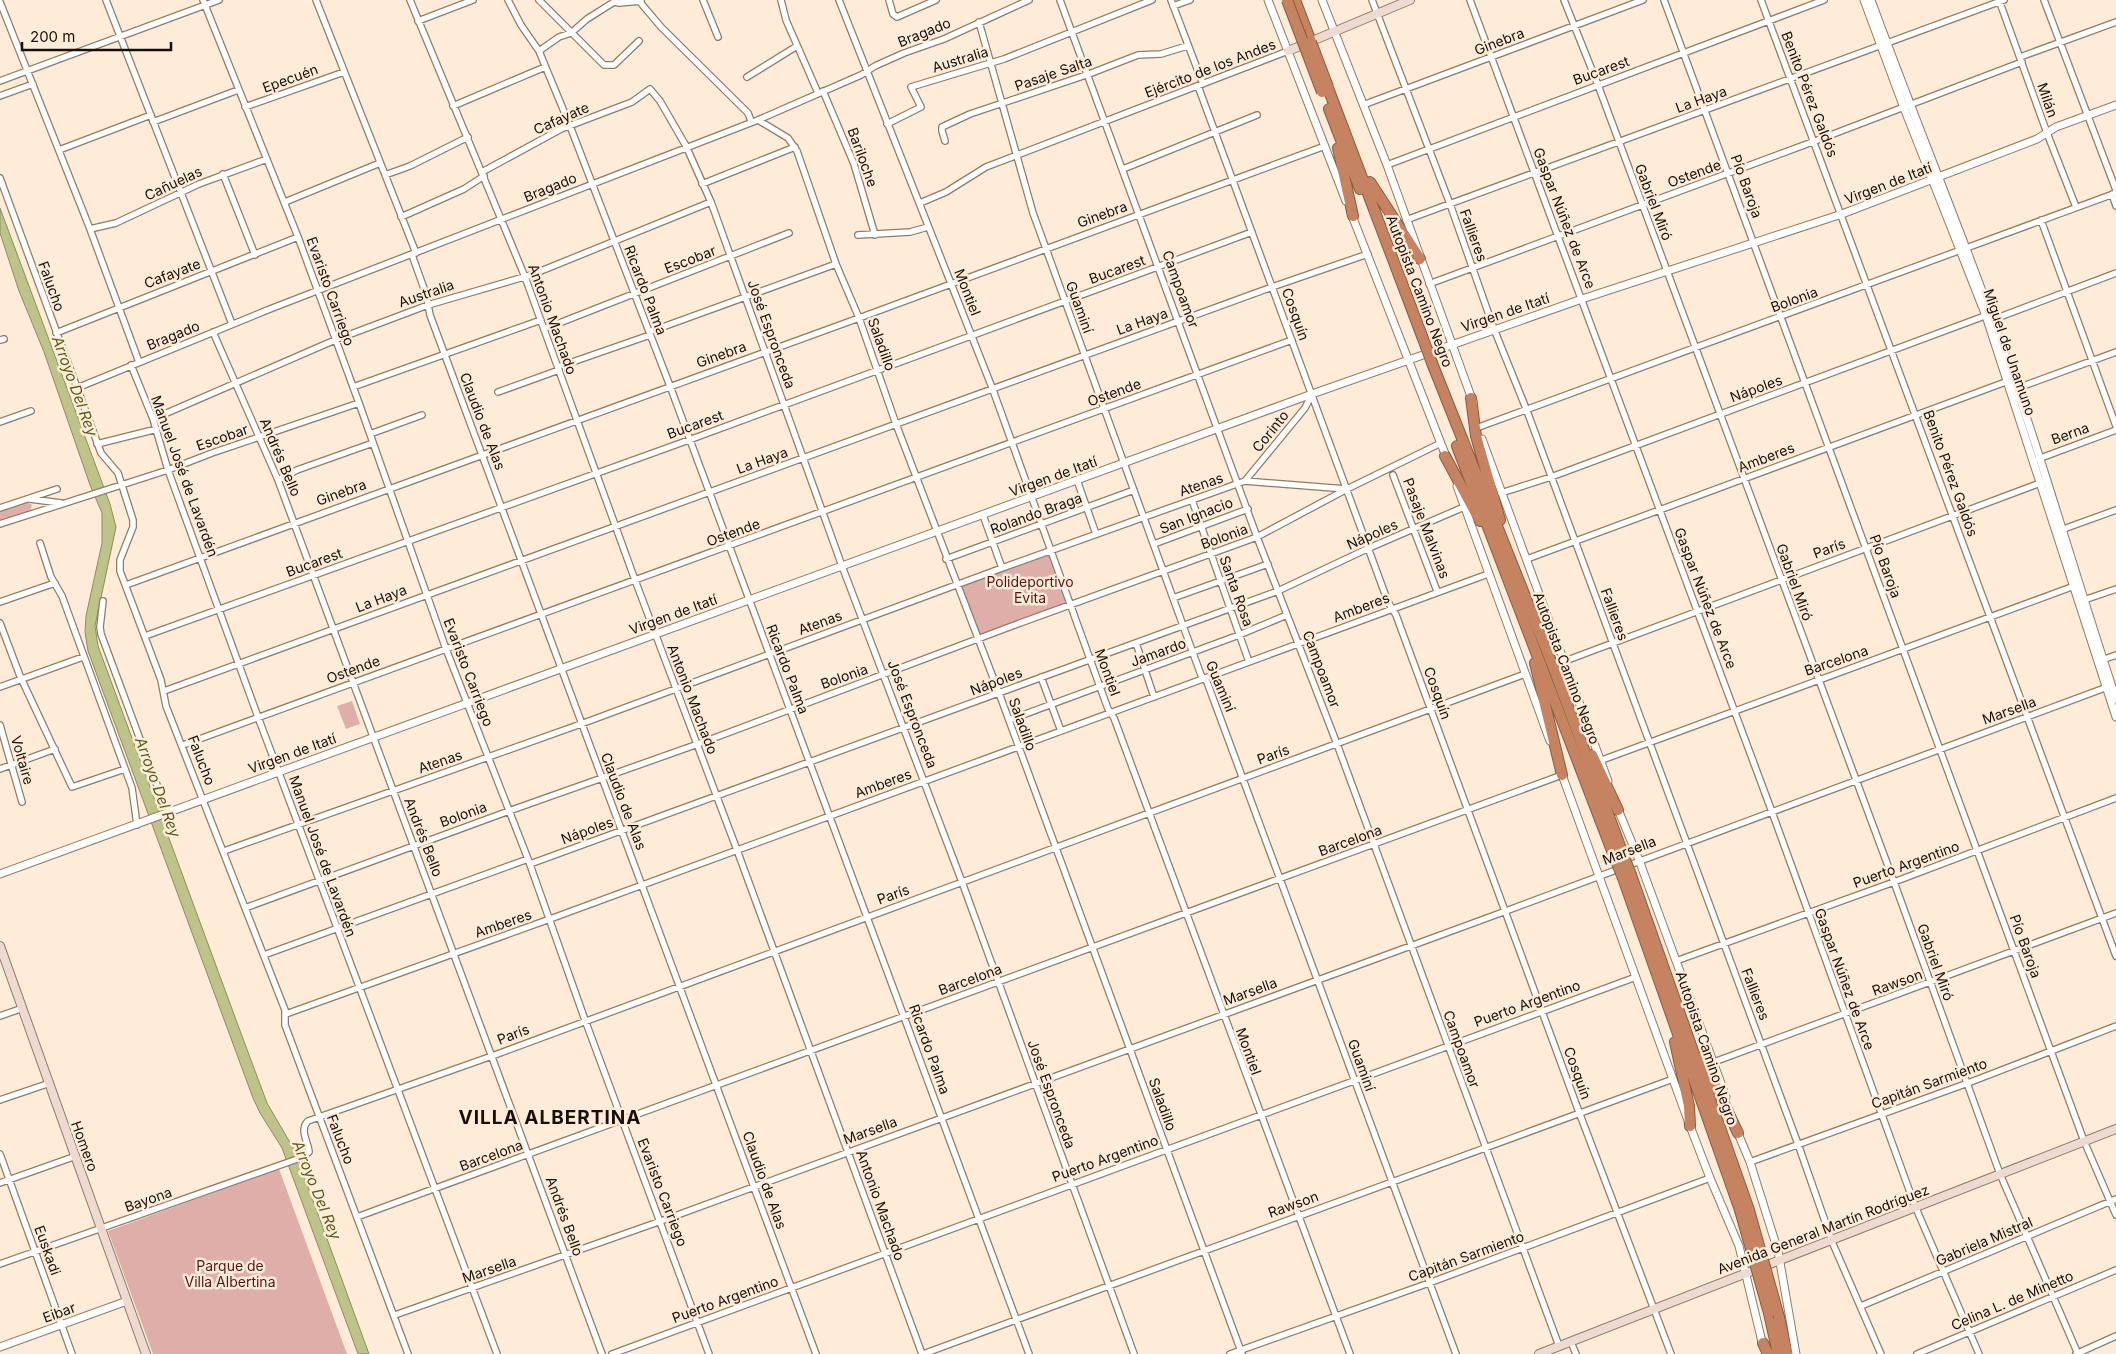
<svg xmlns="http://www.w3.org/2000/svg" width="2116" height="1354" viewBox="0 0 2116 1354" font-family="Inter,sans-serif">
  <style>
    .green { fill: #e0aea9 }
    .water { fill: #bdc389; stroke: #8c8d62 }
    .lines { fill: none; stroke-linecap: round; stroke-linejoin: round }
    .minor-casing { stroke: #907c66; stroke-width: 8 }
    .tertiary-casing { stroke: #907c66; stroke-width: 9 }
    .secondary-casing { stroke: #907c66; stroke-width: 10 }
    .motorway-casing { stroke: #895b42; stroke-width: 12 }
    .minor { stroke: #fff; stroke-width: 5.5 }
    .tertiary { stroke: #fff; stroke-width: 7 }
    .secondary { stroke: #eedad0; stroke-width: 8 }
    .motorway { stroke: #c68362; stroke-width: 10 }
    .motorway-bridge-casing { stroke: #895b42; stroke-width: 12; stroke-linecap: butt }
    .motorway-bridge { stroke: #c68362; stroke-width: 10 }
    .labels { text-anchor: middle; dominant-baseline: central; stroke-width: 5; stroke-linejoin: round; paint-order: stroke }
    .street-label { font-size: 14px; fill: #181008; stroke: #feecd9 }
    .park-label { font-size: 14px; fill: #5d1213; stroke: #feecd9 }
    .water-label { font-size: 15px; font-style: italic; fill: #575b1b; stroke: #feecd9 }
    .district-label { font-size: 19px; font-weight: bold; letter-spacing: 1px; fill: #181008; stroke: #feecd9 }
  </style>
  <rect width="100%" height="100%" fill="#feecd9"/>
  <path class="green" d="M 27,502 L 32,505 L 30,511 L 0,521 L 0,511 Z
    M 1050,551 L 1070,605 L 978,639 L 956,585 Z
    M 352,701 L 360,724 L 346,729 L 337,706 Z
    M 279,1169 L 347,1354 L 153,1354 L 108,1231 Z"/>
  <path class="water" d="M 0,208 L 110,504 L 116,527 L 95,626 L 98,646 L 242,1036 L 267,1103 L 295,1151 L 369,1354 L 358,1354 L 282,1148 L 260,1113 L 253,1098 L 88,651 L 85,632 L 86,616 L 102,543 L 102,513 L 90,485 L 44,352 L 19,291 L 0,233 Z"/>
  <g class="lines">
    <g class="minor-casing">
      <path id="minor" d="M 106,0 L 232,324
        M 203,0 L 298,237 L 359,403 L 446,649 L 528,859 L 585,1020 L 709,1354
        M 316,0 L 416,253
        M 410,0 L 525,277 L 635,580 L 737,850 L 922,1354
        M 508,0 L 521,25 L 539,51 L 570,126 L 670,386 L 1029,1354
        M 539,0 L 604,65 L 614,65 L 639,41
        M 703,0 L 718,37
        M 781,0 L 786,20 L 818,93
        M 839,0 L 993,390 L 1108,709 L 1114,718 L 1350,1354
        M 889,0 L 893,14 L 897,17 L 936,0
        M 1060,0 L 1257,537 L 1337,744 L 1559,1346
        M 1171,0 L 1203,84
        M 1372,0 L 1450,204 L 1494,329 L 1527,411 L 1798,1144 L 1833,1244 L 1881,1354
        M 1470,0 L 1772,812 L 1915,1206 L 1979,1354
        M 1564,0 L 1598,85 L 1894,882 L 2000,1174 L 2078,1354
        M 1664,0 L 2084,1141 L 2116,1215
        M 1761,0 L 2116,956
        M 1999,0 L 2047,133 L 2076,207
        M 2044,0 L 2116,190
        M 639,1 L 661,27 L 748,113 L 751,121
        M 0,2 L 90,229 L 139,362
        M 1173,6 L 1190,0
        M 418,21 L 473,0
        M 979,22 L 1033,213 L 1201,675 L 1207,682 L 1456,1354
        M 539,51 L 559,37 L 571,33 L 587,19 L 614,2 L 619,3 L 641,1
        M 2020,57 L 2116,22
        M 747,77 L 797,46
        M 0,81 L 219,0
        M 1198,86 L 1388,602 L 1396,615 L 1579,1112 L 1671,1354
        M 823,91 L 854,164 L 875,235
        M 0,96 L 33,84
        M 1363,105 L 1643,0
        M 453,106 L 545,67
        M 245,107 L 344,72
        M 758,120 L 788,138 L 797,151 L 836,264 L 859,318 L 896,424 L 999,693 L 1242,1354
        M 153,122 L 238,90
        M 887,124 L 921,107 L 911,87 L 1004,59 L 1152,0
        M 945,141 L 942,131 L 942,127 L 970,114 L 1089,74 L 1138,55 L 1161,54 L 1187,46
        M 59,150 L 151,115
        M 1387,165 L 1824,0
        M 1123,169 L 1257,115
        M 482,172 L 561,129 L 632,102 L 650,89 L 660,101 L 686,146 L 711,202 L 842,566 L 962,882 L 1134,1354
        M 223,174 L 255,255
        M 385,175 L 410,166 L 468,137
        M 0,178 L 101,453 L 118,473 L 133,520 L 133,527 L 120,560 L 120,571 L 161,680 L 166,706 L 285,1010 L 285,1025 L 408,1354
        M 702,184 L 795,147
        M 2112,194 L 2116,206
        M 285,202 L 380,163
        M 920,203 L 946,192 L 986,167 L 1288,51
        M 401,217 L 464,189 L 484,176
        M 1406,220 L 2004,0
        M 2041,220 L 2116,426
        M 90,229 L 116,223 L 199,184 L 267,159
        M 858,235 L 910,232 L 928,227
        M 412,255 L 426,294 L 430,315 L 816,1354
        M 1429,284 L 1815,141 L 2022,62
        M 1989,321 L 2116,273
        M 544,329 L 789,233
        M 213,332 L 278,480 L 602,1354
        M 649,332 L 836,264
        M 56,333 L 298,237
        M 0,340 L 4,339
        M 131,365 L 153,419 L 168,470 L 258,717 L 497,1354
        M 558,367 L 650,335
        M 353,387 L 541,320
        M 77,388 L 270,309 L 758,120 L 861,75 L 875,66 L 904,53 L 944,39 L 1029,0
        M 2015,389 L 2116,352
        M 498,392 L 559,370
        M 153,419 L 335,340 L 428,305 L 531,275 L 711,202
        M 0,422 L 31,411
        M 1479,427 L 2116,193
        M 370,434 L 422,415
        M 97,444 L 157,429
        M 2038,459 L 2116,430
        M 1393,475 L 1437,591
        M 278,480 L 297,470 L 373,443
        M 1077,480 L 1096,534
        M 1245,481 L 1305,408 L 1312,394
        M 1501,493 L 1551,477 L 1990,314
        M 30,499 L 61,503
        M 1192,500 L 1249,662
        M 0,508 L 57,489
        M 983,515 L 1002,568
        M 0,524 L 168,470 L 212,453 L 359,403
        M 2058,531 L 2116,510
        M 40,543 L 51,577 L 62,596 L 132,788 L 137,825
        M 1154,544 L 1248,509
        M 946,559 L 1134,490
        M 1527,559 L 2011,380
        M 126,585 L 859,318 L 1325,146
        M 1173,598 L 1268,564
        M 103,601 L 100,627 L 101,634 L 164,804 L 170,811
        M 2081,601 L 2116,589
        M 0,602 L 55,583
        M 0,623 L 20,676 L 72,787 L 125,769
        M 145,636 L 689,440 L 1252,232
        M 1136,643 L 1154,697
        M 1565,661 L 2043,482
        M 2099,661 L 2116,655
        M 1041,677 L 1061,731
        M 0,687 L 83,657
        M 164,691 L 1272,287 L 1368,254
        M 1009,720 L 1239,635 L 1287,615
        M 0,725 L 22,802
        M 183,745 L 1292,340
        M 1602,760 L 2077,585
        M 0,769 L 55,749
        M 224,851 L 581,724 L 1002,568 L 1245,481 L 1346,489
        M 530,864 L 1278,591 L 1369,548 L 1464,507
        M 245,908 L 509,811 L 698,744 L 1012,626 L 1257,537 L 1347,489 L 1441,443
        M 264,955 L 528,859
        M 1676,961 L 1894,882 L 2116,798
        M 286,1014 L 550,919 L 1488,574
        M 0,1016 L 23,1008
        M 1714,1062 L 2116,913
        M 0,1100 L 50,1083
        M 0,1154 L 72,1354
        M 1750,1162 L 1968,1083 L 2116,1026
        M 0,1183 L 76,1156
        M 357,1217 L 1562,775
        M 0,1264 L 303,1157 L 309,1152 C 308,1141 299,1130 308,1121 L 492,1056 L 1525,674
        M 1861,1306 L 2116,1199
        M 395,1315 L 661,1221 L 942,1118 L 1506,911 L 2110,686
        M 1571,1342 L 1576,1354
        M 612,1354 L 1636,977
        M 923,1354 L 1673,1079
        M 1230,1354 L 1429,1283 L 1710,1178
        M 1917,1354 L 2116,1270
        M 2076,1354 L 2116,1336"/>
    </g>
    <g class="tertiary-casing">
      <path id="tertiary" d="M 1268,0 L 1346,201
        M 1322,0 L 1387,165 L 1473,402
        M 1864,0 L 1904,108 L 1986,316 L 2116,717
        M 1871,0 C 1910,107 1953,211 1992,318 C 2038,443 2074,572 2116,699
        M 1351,213 L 1447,459
        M 1482,439 L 1608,781
        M 1457,486 L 1550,741
        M 1561,772 L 1690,1126 L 1710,1178 L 1739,1246 L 1763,1346
        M 1617,807 L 1639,860 L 1726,1097
        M 0,874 L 1312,394 L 1582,299 L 1842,214 L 2037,139 L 2056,127 L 2116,105
        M 1737,1131 L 1750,1162 L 1778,1251 L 1796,1354
        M 0,1347 L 127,1301"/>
    </g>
    <g class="secondary-casing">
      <path id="secondary" d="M 1288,51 L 1410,0
        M 0,946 L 146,1354
        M 1539,1354 L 2116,1129"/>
    </g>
    <g class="motorway-casing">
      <path id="motorway" d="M 1295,0 L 1311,42
        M 1328,88 L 1422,336
        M 1329,109 L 1360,189
        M 1338,148 L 1353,216
        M 1370,182 L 1420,259
        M 1432,363 L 1554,669 L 1623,854
        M 1471,398 L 1476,436 L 1500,520
        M 1457,446 L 1614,856
        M 1445,456 L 1480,521
        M 1535,663 L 1562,775
        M 1592,755 L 1618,810
        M 1631,875 L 1749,1210
        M 1623,878 L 1740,1210
        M 1675,1042 L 1689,1106 L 1690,1126
        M 1702,1057 L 1738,1133
        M 1769,1313 L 1778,1354
        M 1779,1317 L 1787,1354
        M 1763,1343 L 1768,1354"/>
    </g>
    <use href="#minor" class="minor"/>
    <use href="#tertiary" class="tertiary"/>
    <use href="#secondary" class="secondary"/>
    <use href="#motorway" class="motorway"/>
    <g class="motorway-bridge-casing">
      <path id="motorway-bridge" d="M 1287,0 L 1322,92
        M 1311,42 L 1328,87
        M 1422,336 L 1432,363
        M 1623,854 L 1631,875
        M 1614,856 L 1623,878
        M 1740,1210 L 1769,1313
        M 1749,1210 L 1779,1317"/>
    </g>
    <use href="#motorway-bridge" class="motorway-bridge"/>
  </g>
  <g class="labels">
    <g class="street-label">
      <text transform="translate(924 32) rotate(-22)">Bragado</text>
      <text transform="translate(1499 41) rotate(-21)">Ginebra</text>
      <text transform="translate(960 59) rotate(-17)">Australia</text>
      <text transform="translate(1210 68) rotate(-21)">Ejército de los Andes</text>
      <text transform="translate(1601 70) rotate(-20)">Bucarest</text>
      <text transform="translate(1053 73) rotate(-19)">Pasaje Salta</text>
      <text transform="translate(290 78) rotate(-20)">Epecuén</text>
      <text transform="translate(1810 94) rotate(69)">Benito Pérez Galdós</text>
      <text transform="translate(1701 99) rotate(-20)">La Haya</text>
      <text transform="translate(2048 100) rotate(71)">Milán</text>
      <text transform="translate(561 118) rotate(-24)">Cafayate</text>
      <text transform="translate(863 157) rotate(70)">Bariloche</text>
      <text transform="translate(1694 173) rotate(-20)">Ostende</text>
      <text transform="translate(173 183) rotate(-25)">Cañuelas</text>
      <text transform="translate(1888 183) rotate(-21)">Virgen de Itatí</text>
      <text transform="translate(1747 186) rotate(70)">Pío Baroja</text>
      <text transform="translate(550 187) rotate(-22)">Bragado</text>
      <text transform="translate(1654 202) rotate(69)">Gabriel Miró</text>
      <text transform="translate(1102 214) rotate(-20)">Ginebra</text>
      <text transform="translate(1565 218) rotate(69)">Gaspar Núñez de Arce</text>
      <text transform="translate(1474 235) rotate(70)">Fallieres</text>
      <text transform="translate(690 259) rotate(-21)">Escobar</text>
      <text transform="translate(1117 269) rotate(-20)">Bucarest</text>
      <text transform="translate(172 273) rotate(-21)">Cafayate</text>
      <text transform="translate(52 286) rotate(70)">Falucho</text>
      <text transform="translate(1181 289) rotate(70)">Campoamor</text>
      <text transform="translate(646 290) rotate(69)">Ricardo Palma</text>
      <text transform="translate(331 291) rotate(70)">Evaristo Carriego</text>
      <text transform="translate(1420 291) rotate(69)">Autopista Camino Negro</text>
      <text transform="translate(968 292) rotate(69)">Montiel</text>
      <text transform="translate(426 293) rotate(-19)">Australia</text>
      <text transform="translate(1794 299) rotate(-20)">Bolonia</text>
      <text transform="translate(1080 307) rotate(70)">Guaminí</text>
      <text transform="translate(1505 312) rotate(-19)">Virgen de Itatí</text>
      <text transform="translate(1296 314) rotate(70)">Cosquín</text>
      <text transform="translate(553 319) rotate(70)">Antonio Machado</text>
      <text transform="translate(1142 321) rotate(-20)">La Haya</text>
      <text transform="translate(772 334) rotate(70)">José Espronceda</text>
      <text transform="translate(173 335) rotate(-22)">Bragado</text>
      <text transform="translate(882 344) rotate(70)">Saladillo</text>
      <text transform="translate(2010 352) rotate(71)">Miguel de Unamuno</text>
      <text transform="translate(721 354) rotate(-20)">Ginebra</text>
      <text transform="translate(1756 388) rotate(-20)">Nápoles</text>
      <text transform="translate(1114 392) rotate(-20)">Ostende</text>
      <text transform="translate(483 421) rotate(69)">Claudio de Alas</text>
      <text transform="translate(695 424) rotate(-20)">Bucarest</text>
      <text transform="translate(1270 431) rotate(-51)">Corinto</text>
      <text transform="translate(2070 433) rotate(-20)">Berna</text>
      <text transform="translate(222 437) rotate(-19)">Escobar</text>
      <text transform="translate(281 457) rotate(67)">Andrés Bello</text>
      <text transform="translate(1766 457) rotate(-21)">Amberes</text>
      <text transform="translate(762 460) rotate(-20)">La Haya</text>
      <text transform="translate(1951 473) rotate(70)">Benito Pérez Galdós</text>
      <text transform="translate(185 476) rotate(70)">Manuel José de Lavardén</text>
      <text transform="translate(1053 476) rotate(-20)">Virgen de Itatí</text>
      <text transform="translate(1201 484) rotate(-19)">Atenas</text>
      <text transform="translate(341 492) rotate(-20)">Ginebra</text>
      <text transform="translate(1036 513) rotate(-20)">Rolando Braga</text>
      <text transform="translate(1196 515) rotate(-21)">San Ignacio</text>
      <text transform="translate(1427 528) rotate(69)">Pasaje Malvinas</text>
      <text transform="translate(733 532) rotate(-20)">Ostende</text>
      <text transform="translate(1372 534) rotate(-24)">Nápoles</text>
      <text transform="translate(1224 536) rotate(-20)">Bolonia</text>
      <text transform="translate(1829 548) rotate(-20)">París</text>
      <text transform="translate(314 562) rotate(-20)">Bucarest</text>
      <text transform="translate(1886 566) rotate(70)">Pío Baroja</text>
      <text transform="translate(1795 582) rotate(70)">Gabriel Miró</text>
      <text transform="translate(1237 591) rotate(70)">Santa Rosa</text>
      <text transform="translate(381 598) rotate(-21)">La Haya</text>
      <text transform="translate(1706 598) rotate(69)">Gaspar Núñez de Arce</text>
      <text transform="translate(1361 607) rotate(-21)">Amberes</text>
      <text transform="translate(673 614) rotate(-20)">Virgen de Itatí</text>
      <text transform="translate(1615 614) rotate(70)">Fallieres</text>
      <text transform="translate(820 622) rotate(-20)">Atenas</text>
      <text transform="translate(1158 652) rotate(-20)">Jamardo</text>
      <text transform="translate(1836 660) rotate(-19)">Barcelona</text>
      <text transform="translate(1567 668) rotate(69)">Autopista Camino Negro</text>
      <text transform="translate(353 669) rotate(-20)">Ostende</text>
      <text transform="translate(788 669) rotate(69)">Ricardo Palma</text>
      <text transform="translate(1322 669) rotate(69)">Campoamor</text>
      <text transform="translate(469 672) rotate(69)">Evaristo Carriego</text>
      <text transform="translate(1108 672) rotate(70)">Montiel</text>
      <text transform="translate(844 676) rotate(-19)">Bolonia</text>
      <text transform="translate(996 681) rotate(-21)">Nápoles</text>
      <text transform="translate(1221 686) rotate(67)">Guaminí</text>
      <text transform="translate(1438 693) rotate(70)">Cosquín</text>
      <text transform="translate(693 699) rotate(69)">Antonio Machado</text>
      <text transform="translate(2009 710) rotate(-20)">Marsella</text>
      <text transform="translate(913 714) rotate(69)">José Espronceda</text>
      <text transform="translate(1023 724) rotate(70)">Saladillo</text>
      <text transform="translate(292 753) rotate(-20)">Virgen de Itatí</text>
      <text transform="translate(1273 754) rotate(-20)">París</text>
      <text transform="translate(23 760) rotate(74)">Voltaire</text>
      <text transform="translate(202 760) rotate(69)">Falucho</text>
      <text transform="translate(440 761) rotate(-19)">Atenas</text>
      <text transform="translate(883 783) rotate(-20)">Amberes</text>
      <text transform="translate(624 801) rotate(69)">Claudio de Alas</text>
      <text transform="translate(463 814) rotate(-20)">Bolonia</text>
      <text transform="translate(587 830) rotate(-20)">Nápoles</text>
      <text transform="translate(424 837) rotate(69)">Andrés Bello</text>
      <text transform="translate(1350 840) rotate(-20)">Barcelona</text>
      <text transform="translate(1629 850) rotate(-21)">Marsella</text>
      <text transform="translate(323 856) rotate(70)">Manuel José de Lavardén</text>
      <text transform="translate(1906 864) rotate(-20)">Puerto Argentino</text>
      <text transform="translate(893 894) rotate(-20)">París</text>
      <text transform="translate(503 923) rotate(-19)">Amberes</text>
      <text transform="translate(2026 946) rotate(70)">Pío Baroja</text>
      <text transform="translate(1936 962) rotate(70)">Gabriel Miró</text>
      <text transform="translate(970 979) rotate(-20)">Barcelona</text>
      <text transform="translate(1845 979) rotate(70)">Gaspar Núñez de Arce</text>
      <text transform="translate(1897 982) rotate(-20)">Rawson</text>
      <text transform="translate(1250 991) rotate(-20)">Marsella</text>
      <text transform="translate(1756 994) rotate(69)">Fallieres</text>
      <text transform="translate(1527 1003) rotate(-20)">Puerto Argentino</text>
      <text transform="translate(513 1034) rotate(-21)">París</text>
      <text transform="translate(1707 1048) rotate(71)">Autopista Camino Negro</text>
      <text transform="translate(930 1049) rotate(70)">Ricardo Palma</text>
      <text transform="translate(1462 1049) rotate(70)">Campoamor</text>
      <text transform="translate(1249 1051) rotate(70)">Montiel</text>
      <text transform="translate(1362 1065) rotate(70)">Guaminí</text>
      <text transform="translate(1578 1073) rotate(70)">Cosquín</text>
      <text transform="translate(1929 1083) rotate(-20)">Capitán Sarmiento</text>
      <text transform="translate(1052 1094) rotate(70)">José Espronceda</text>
      <text transform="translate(1163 1104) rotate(70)">Saladillo</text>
      <text transform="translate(870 1130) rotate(-20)">Marsella</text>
      <text transform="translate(341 1139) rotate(69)">Falucho</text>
      <text transform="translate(85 1146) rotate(70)">Homero</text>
      <text transform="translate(491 1155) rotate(-20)">Barcelona</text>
      <text transform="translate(1105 1158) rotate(-20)">Puerto Argentino</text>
      <text transform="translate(765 1180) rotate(70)">Claudio de Alas</text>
      <text transform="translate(663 1192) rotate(69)">Evaristo Carriego</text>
      <text transform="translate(148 1199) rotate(-19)">Bayona</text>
      <text transform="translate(1293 1204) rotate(-20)">Rawson</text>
      <text transform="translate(881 1205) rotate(70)">Antonio Machado</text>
      <text transform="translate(565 1216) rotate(70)">Andrés Bello</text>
      <text transform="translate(1823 1229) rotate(-21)">Avenida General Martín Rodríguez</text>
      <text transform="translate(1984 1241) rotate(-23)">Gabriela Mistral</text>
      <text transform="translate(48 1250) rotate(70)">Euskadi</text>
      <text transform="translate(1466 1256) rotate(-20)">Capitán Sarmiento</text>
      <text transform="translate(489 1269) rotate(-19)">Marsella</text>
      <text transform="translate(725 1299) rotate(-20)">Puerto Argentino</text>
      <text transform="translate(2012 1300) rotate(-23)">Celina L. de Minetto</text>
      <text transform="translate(59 1312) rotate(-20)">Eibar</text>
    </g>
    <g class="park-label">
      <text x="1030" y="581">Polideportivo<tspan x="1030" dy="16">Evita</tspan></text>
      <text x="230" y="1265">Parque de<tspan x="230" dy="16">Villa Albertina</tspan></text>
    </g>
    <g class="water-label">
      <text transform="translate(75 386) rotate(70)">Arroyo Del Rey</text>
      <text transform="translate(158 787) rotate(70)">Arroyo Del Rey</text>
      <text transform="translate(317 1190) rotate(68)">Arroyo Del Rey</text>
    </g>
    <g class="district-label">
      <text x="550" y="1117">VILLA ALBERTINA</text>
    </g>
  </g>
  <path d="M22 42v8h149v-8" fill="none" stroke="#181008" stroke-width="2.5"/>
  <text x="30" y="42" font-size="15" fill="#181008" stroke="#feecd9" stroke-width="4" paint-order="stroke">200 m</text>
</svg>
